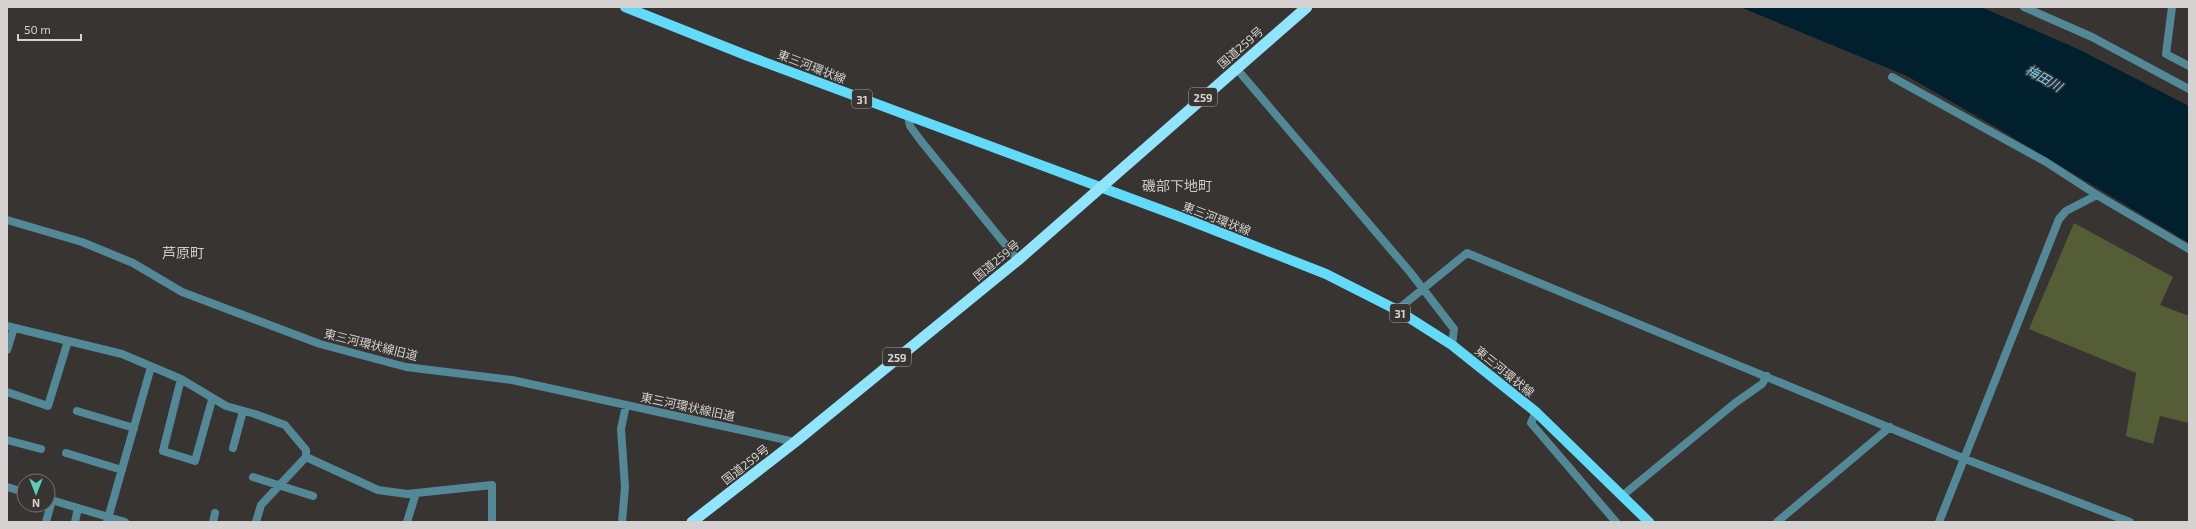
<svg xmlns="http://www.w3.org/2000/svg" width="2196" height="529" viewBox="0 0 2196 529" font-family="'Exo 2','Noto Sans JP',sans-serif">
  <style>
    .green { fill: #545d36 }
    .water { fill: #00202d }
    .lines { fill: none; stroke-linecap: round; stroke-linejoin: round }
    .minor { stroke: #538897; stroke-width: 8 }
    .primary { stroke: #62dafa; stroke-width: 10 }
    .trunk { stroke: #90e4fc; stroke-width: 11 }
    .labels { text-anchor: middle; dominant-baseline: central; stroke-width: 3; stroke-linejoin: round; paint-order: stroke }
    .shield { fill: #383432; stroke: #a6a3a1; stroke-width: 1 }
    .shield-label { font-size: 11px; font-weight: bold; fill: #d5d2d1 }
    .street-label { font-size: 12px; fill: #d5d2d1; stroke: #383432 }
    .water-label { font-size: 13px; font-style: italic; fill: #75d1fa; stroke: #383432 }
    .quarter-label { font-size: 14px; fill: #cecac7; stroke: #383432 }
  </style>
  <rect width="100%" height="100%" fill="#383432"/>
  <path class="green" d="M 2074,223 L 2173,277 L 2160,305 L 2189,316 L 2189,423 L 2160,416 L 2153,444 L 2126,436 L 2136,373 L 2029,329 Z"/>
  <path class="water" d="M 1740,7 L 1981,7 L 2078,49 L 2189,106 L 2189,243 L 1997,128 L 1907,76 Z"/>
  <g class="lines">
    <path class="minor" d="M 2024,7 L 2092,37 L 2189,89
      M 2172,7 L 2166,54 L 2189,66
      M 1236,68 L 1410,272 L 1454,329 L 1452,345
      M 1892,77 L 2046,162 L 2097,195 L 2189,249
      M 908,116 L 910,126 L 921,141 L 1018,260
      M 7,220 L 82,242 L 133,263 L 182,292 L 320,344 L 406,367 L 512,380 L 795,442
      M 1397,310 L 1467,253 L 1965,459 L 2130,522
      M 7,326 L 122,354 L 181,379 L 226,406 L 255,414 L 285,425 L 306,450 L 306,457 L 261,505 L 256,522
      M 7,350 L 14,328
      M 181,379 L 163,451 L 195,461 L 212,400
      M 7,392 L 48,406 L 68,341
      M 77,411 L 134,428
      M 1536,412 L 1531,423 L 1616,522
      M 7,440 L 41,449
      M 233,448 L 243,411
      M 66,453 L 122,470
      M 306,457 L 378,490 L 407,494 L 492,485 L 492,522
      M 253,477 L 313,496
      M 7,487 L 24,492
      M 1622,496 L 1735,403 L 1762,384 L 1767,376
      M 48,499 L 125,522
      M 46,522 L 52,500
      M 75,522 L 78,508
      M 107,522 L 151,367
      M 213,522 L 215,513
      M 407,522 L 416,493
      M 622,522 L 625,487 L 621,429 L 626,405
      M 1777,522 L 1890,427
      M 1939,522 L 2059,219 L 2066,211 L 2097,195"/>
    <path class="primary" d="M 625,7 L 748,56 L 1186,219 L 1326,274 L 1397,310 L 1452,345 L 1536,412 L 1649,522"/>
    <path class="trunk" d="M 692,522 L 795,442 L 1018,260 L 1307,7"/>
  </g>
  <g class="labels">
    <g class="shield">
      <rect x="1189" y="88" width="28" height="18" rx="3"/>
      <rect x="852" y="90" width="20" height="18" rx="3"/>
      <rect x="1390" y="304" width="20" height="18" rx="3"/>
      <rect x="883" y="348" width="28" height="18" rx="3"/>
    </g>
    <g class="shield-label">
      <text x="1203" y="97">259</text>
      <text x="862" y="99">31</text>
      <text x="1400" y="313">31</text>
      <text x="897" y="357">259</text>
    </g>
    <g class="street-label">
      <text transform="translate(1240 47) rotate(-41)">国道259号</text>
      <text transform="translate(812 66) rotate(21)">東三河環状線</text>
      <text transform="translate(1217 218) rotate(21)">東三河環状線</text>
      <text transform="translate(996 260) rotate(-40)">国道259号</text>
      <text transform="translate(371 344) rotate(14)">東三河環状線旧道</text>
      <text transform="translate(1505 371) rotate(39)">東三河環状線</text>
      <text transform="translate(688 406) rotate(12)">東三河環状線旧道</text>
      <text transform="translate(745 464) rotate(-38)">国道259号</text>
    </g>
    <g class="water-label">
      <text transform="translate(2044 78) rotate(30)">梅田川</text>
    </g>
    <g class="quarter-label">
      <text x="1177" y="185">磯部下地町</text>
      <text x="183" y="252">芦原町</text>
    </g>
  </g>
  <rect width="2196" height="529" fill="none" stroke="#d5d2d1" stroke-width="16"/>
  <g transform="translate(36 493) rotate(180)"><circle r="19" fill="#383432" stroke="#777372"/>
  <path d="M0-3L7 15L0 10L-7 15Z" fill="#5dceb9"/>
  <text y="-6" font-size="11" font-weight="bold" text-anchor="middle" fill="#d5d2d1">N</text>
  </g>
  <path d="M18 34v6h63v-6" fill="none" stroke="#d5d2d1" stroke-width="2"/>
  <text x="24" y="34" font-size="12" fill="#d5d2d1" stroke="#383432" stroke-width="3" paint-order="stroke">50 m</text>
</svg>
